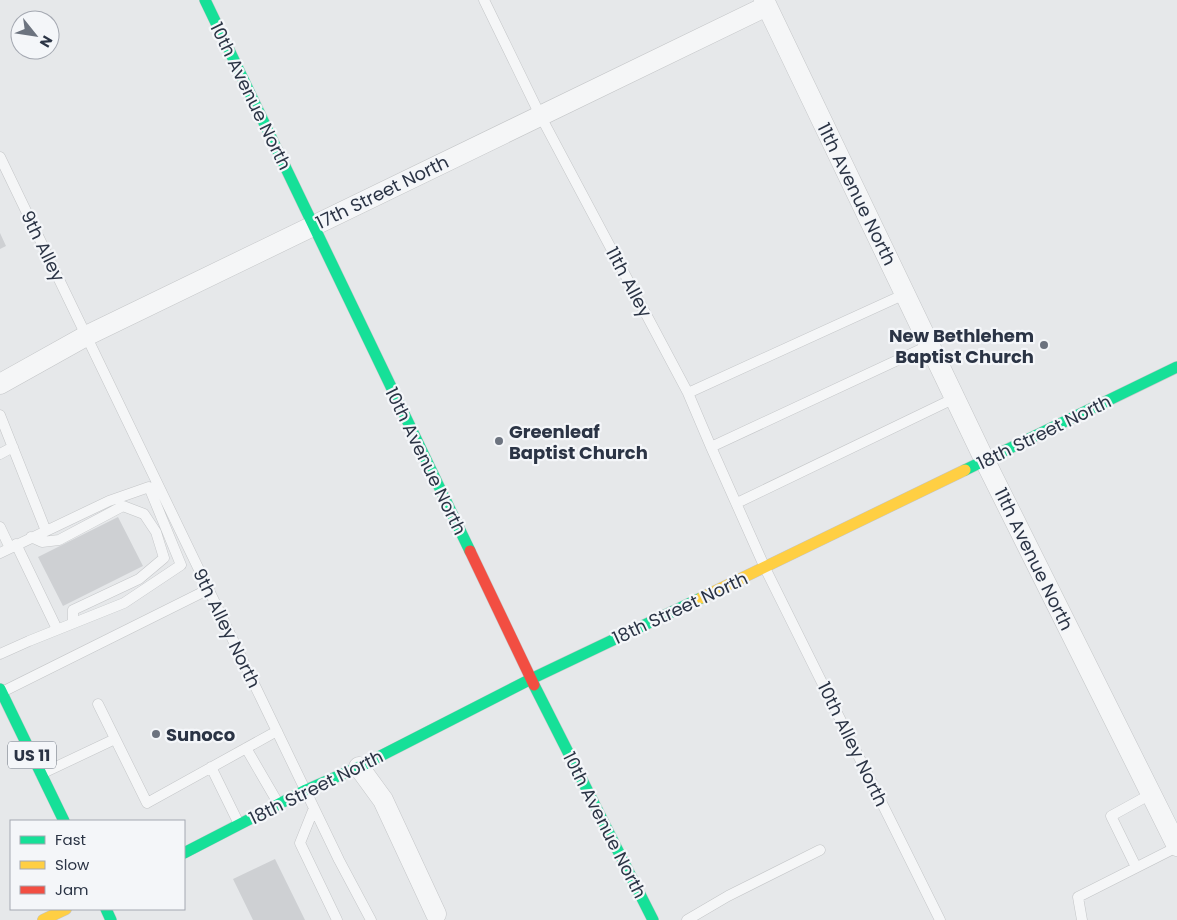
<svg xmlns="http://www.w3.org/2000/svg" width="1177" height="920" viewBox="0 0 1177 920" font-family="Poppins,sans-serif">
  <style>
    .building { fill: #ced0d3 }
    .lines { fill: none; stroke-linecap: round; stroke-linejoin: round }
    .lane-casing { stroke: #c4c6c8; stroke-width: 11 }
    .street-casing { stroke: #c4c6c8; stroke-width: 21 }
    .fast-casing { stroke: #c4c6c8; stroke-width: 12 }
    .slow-casing { stroke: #c4c6c8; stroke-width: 12 }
    .jam-casing { stroke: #c4c6c8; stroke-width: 12 }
    .lane { stroke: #f5f6f7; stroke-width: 10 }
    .street { stroke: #f5f6f7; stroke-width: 20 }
    .fast { stroke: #16e098; stroke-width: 11 }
    .slow { stroke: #ffcf43; stroke-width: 11 }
    .jam { stroke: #f24e42; stroke-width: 11 }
    .poi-dot { fill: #6c737f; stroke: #f4f6f9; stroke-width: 2 }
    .labels { text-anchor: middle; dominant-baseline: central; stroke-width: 4.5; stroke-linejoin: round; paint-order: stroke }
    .shield { fill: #f4f6f9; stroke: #676e7b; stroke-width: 1 }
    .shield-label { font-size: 16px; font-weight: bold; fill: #2b3445 }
    .street-label { font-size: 18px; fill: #2b3445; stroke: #f4f6f9 }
    .poi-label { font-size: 18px; font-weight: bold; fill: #2b3445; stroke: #f4f6f9; text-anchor: start }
  </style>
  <rect width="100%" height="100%" fill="#e6e8ea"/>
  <path class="building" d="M 0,233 L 6,246 L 0,249 Z
    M 118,517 L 143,566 L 63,606 L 38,557 Z
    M 275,859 L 305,920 L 253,920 L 233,879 Z"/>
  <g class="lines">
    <g class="lane-casing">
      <path id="lane" d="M 484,0 L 540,115 L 688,393 L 711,447 L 765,568 L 940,920
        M 0,157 L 339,860 L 371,920
        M 688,393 L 905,294
        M 0,415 L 46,531
        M 711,447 L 930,345
        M 0,454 L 13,447
        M 737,503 L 955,398
        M 0,527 L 10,548
        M 31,537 L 42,542 L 59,540 L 123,506 L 144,514 L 156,532 L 164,558 L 139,579 L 73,610 L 73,623
        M 16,544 L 57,629
        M 0,553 L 109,501 L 149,487 L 181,565 L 124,603 L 29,641 L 0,654
        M 2,692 L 209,589
        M 98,704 L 147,803 L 277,731
        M 246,748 L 278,803
        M 211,767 L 239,824
        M 41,774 L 115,739
        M 314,808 L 300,843 L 337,920
        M 1136,867 L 1111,816 L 1151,794
        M 687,920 L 728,896 L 820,850
        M 1082,920 L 1078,897 L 1177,847"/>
    </g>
    <g class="street-casing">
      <path id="street" d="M 764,0 L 985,461 L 1177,846
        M 0,384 L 86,336 L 767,6
        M 359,767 L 383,800 L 436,914"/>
    </g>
    <g class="fast-casing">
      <path id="fast" d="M 205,0 L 470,551
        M 965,470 L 1177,367
        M 534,685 L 653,920
        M 0,689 L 64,821
        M 184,853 L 306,790 L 359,767 L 531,679 L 701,598
        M 106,909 L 111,920"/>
    </g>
    <g class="slow-casing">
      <path id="slow" d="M 701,598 L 965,470
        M 43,920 L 66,909"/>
    </g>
    <g class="jam-casing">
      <path id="jam" d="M 470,551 L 534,685"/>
    </g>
    <use href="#lane" class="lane"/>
    <use href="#street" class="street"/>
    <use href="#fast" class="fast"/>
    <use href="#slow" class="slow"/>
    <use href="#jam" class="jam"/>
  </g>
  <g class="poi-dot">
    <circle cx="1044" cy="345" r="5"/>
    <circle cx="499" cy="441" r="5"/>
    <circle cx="156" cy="734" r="5"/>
  </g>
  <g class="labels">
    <rect class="shield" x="8" y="741.5" width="48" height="27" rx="4"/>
    <g class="shield-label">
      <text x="32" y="755">US 11</text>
    </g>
    <g class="street-label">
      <text transform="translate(251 96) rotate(64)">10th Avenue North</text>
      <text transform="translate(382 192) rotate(-26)">17th Street North</text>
      <text transform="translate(857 194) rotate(64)">11th Avenue North</text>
      <text transform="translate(43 246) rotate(64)">9th Alley</text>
      <text transform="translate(629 282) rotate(62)">11th Alley</text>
      <text transform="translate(1044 432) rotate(-26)">18th Street North</text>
      <text transform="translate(426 461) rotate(64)">10th Avenue North</text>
      <text transform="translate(1034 559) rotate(64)">11th Avenue North</text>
      <text transform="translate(680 608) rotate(-25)">18th Street North</text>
      <text transform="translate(227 628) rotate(64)">9th Alley North</text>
      <text transform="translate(853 744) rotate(64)">10th Alley North</text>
      <text transform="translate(316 787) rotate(-26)">18th Street North</text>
      <text transform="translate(605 825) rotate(63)">10th Avenue North</text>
    </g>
    <g class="poi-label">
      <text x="1034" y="335" text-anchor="end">New Bethlehem<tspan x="1034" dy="21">Baptist Church</tspan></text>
      <text x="509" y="431">Greenleaf<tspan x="509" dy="21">Baptist Church</tspan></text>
      <text x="166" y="734">Sunoco</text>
    </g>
  </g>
  <rect x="10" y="820" width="175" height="90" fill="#f4f6f9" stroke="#a4a8b1"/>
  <rect x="20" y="836" width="25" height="8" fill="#16e098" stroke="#a4a8b1"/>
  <text x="55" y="845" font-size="15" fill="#2b3445">Fast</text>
  <rect x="20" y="861" width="25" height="8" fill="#ffcf43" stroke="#a4a8b1"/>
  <text x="55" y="870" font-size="15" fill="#2b3445">Slow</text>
  <rect x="20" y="886" width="25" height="8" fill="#f24e42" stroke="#a4a8b1"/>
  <text x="55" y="895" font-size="15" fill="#2b3445">Jam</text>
  <g transform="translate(35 35) rotate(120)"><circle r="24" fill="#f4f6f9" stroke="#a4a8b1"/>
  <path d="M0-4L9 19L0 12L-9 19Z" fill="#6c737f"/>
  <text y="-8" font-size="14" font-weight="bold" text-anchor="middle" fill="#2b3445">N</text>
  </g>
</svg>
